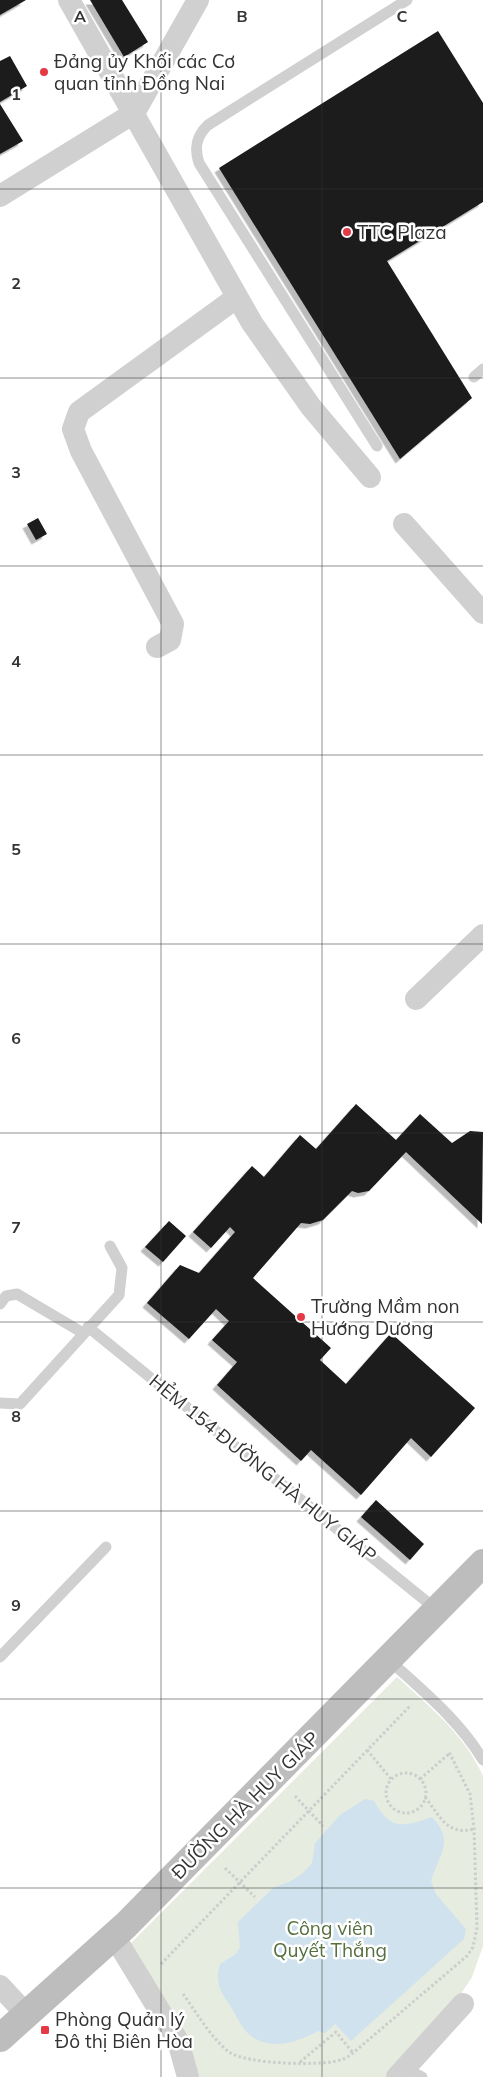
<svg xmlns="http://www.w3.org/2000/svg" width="483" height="2077" viewBox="0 0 483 2077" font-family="Mulish,sans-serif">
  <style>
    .green { fill: #e6ecdf }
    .water { fill: #cfe2ee }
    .building { fill: #1a1a1a; filter: url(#shadow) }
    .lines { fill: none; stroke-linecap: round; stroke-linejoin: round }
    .path { stroke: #cdcdcd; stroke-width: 3; stroke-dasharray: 2.5 2.5; stroke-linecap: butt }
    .service { stroke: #d0d0d0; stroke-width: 11 }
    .minor { stroke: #d0d0d0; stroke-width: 22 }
    .secondary { stroke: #bdbdbd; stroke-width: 28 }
    .grid { fill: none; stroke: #333; stroke-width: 1; stroke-opacity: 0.55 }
    .poi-dot { fill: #e63946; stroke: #fff; stroke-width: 2 }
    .labels { text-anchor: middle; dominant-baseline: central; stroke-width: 5; stroke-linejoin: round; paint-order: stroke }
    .poi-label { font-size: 19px; fill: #333; stroke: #fff; text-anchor: start }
    .street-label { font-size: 19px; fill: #333; stroke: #fff }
    .park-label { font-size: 19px; fill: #56703f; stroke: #fff }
    .grid-label { font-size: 16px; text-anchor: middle; font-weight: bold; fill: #333; stroke: #fff; stroke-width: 5; stroke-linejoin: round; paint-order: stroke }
  </style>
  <defs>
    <filter id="shadow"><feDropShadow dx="-4.5" dy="4.5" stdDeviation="0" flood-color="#0004"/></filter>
  </defs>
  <rect width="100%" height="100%" fill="#fff"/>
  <path class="green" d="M 397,1677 C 430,1707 464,1734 483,1776 L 483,1946 L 472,1977 L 449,2012 L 390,2077 L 194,2077 L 129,1945 Z"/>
  <path class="water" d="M 365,1799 L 374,1801 C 391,1831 403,1827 432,1817 C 456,1842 438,1856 431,1881 L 436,1894 L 466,1929 L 464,1939 L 351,2041 L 335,2024 L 325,2033 L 318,2031 C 299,2042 271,2051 251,2036 C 242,2029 237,2017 231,2007 C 221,1992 214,1983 220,1964 L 236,1954 L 240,1947 L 238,1922 L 273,1888 L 291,1881 L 302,1874 L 312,1863 L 315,1843 L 340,1815 Z"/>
  <path class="building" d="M 0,0 L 26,0 L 0,15 Z
    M 90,0 L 122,0 L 148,42 L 124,57 Z
    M 438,31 L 483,103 L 483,202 L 387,261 L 472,398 L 400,459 L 219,168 Z
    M 10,56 L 27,86 L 0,102 L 0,61 Z
    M 0,104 L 23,141 L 0,154 Z
    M 38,518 L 47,534 L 36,540 L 27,524 Z
    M 356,1104 L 396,1140 L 420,1114 L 452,1143 L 470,1131 L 483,1132 L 482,1224 L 406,1152 L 369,1191 L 358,1193 L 352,1191 L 323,1220 L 310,1224 L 301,1223 L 253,1278 L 331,1348 L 320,1360 L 346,1384 L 391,1333 L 475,1408 L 431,1457 L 411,1438 L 361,1495 L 311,1450 L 301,1461 L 217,1385 L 237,1362 L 212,1340 L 229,1321 L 216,1309 L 189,1339 L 147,1303 L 180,1265 L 199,1273 L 235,1232 L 230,1227 L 211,1248 L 193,1232 L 252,1166 L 264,1177 L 300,1135 L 316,1149 Z
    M 169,1221 L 186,1236 L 163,1262 L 145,1247 Z
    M 376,1500 L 424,1544 L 410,1560 L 361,1517 Z"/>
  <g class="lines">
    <path class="path" d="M 367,1750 L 391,1779
      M386 1793a20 20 0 1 1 40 0a20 20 0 1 1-40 0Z
      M 420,1779 L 450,1753
      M 295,1796 L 323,1826
      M 425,1797 C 440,1816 447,1836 474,1829
      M 225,1868 L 255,1897
      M 161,1964 L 410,1706
      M 183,1994 C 197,2013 210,2037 229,2052 C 244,2064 325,2067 343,2059 C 347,2058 350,2055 353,2053 L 467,1956 L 473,1947 L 477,1928 L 474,1829 L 470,1794 L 449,1752
      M 300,2062 L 336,2032 L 353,2053"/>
    <path class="service" d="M 474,377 L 483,369
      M 377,446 L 199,163 C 194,148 196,136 208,125 L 407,0
      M 0,1304 L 6,1296 L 17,1294 L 83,1333
      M 88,1327 L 437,1610
      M 0,1403 L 20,1404 L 119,1295 L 122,1268 L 110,1246
      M 0,1657 L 106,1547
      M 389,1660 C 423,1691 459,1720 483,1760
      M 405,2068 L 422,2077"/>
    <path class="minor" d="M 69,0 L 252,323 L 311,407 L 370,477
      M 0,196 L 134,113 L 198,0
      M 404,524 L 483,613
      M 157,647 L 170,640 L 173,624 L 81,451 L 73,429 L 79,412 L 236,298
      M 416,999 L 483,935
      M 114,1936 L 178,2041 L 188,2077
      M 0,1986 L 27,2015
      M 397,2077 L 463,2004"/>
    <path class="secondary" d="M 0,2038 L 126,1925 L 483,1563"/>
  </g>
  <path class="grid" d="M 161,0 L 161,2077M 322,0 L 322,2077M 0,189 L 483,189M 0,378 L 483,378M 0,566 L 483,566M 0,755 L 483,755M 0,944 L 483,944M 0,1133 L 483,1133M 0,1322 L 483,1322M 0,1511 L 483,1511M 0,1699 L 483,1699M 0,1888 L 483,1888"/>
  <g class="poi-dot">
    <circle cx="44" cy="72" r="5"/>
    <circle cx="347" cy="232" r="5"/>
    <circle cx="301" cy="1317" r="5"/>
    <rect x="40" y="2025" width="10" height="10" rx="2.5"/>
  </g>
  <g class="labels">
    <g class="poi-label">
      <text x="54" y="61">Đảng ủy Khối các Cơ<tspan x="54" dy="22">quan tỉnh Đồng Nai</tspan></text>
      <text x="357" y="232">TTC Plaza</text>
      <text x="311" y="1306">Trường Mầm non<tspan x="311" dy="22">Hướng Dương</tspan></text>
      <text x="55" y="2019">Phòng Quản lý<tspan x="55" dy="22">Đô thị Biên Hòa</tspan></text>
    </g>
    <g class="street-label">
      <text transform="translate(263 1468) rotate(39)">HẺM 154 ĐƯỜNG HÀ HUY GIÁP</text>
      <text transform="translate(245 1805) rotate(-45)">ĐƯỜNG HÀ HUY GIÁP</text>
    </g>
    <g class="park-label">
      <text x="330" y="1928">Công viên<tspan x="330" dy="22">Quyết Thắng</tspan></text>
    </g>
  </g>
  <g class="grid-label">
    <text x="80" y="22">A</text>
    <text x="242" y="22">B</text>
    <text x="402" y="22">C</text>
    <text x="16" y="100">1</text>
    <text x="16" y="289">2</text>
    <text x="16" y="478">3</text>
    <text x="16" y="667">4</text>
    <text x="16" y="855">5</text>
    <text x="16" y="1044">6</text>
    <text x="16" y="1233">7</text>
    <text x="16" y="1422">8</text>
    <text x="16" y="1611">9</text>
  </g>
</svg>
